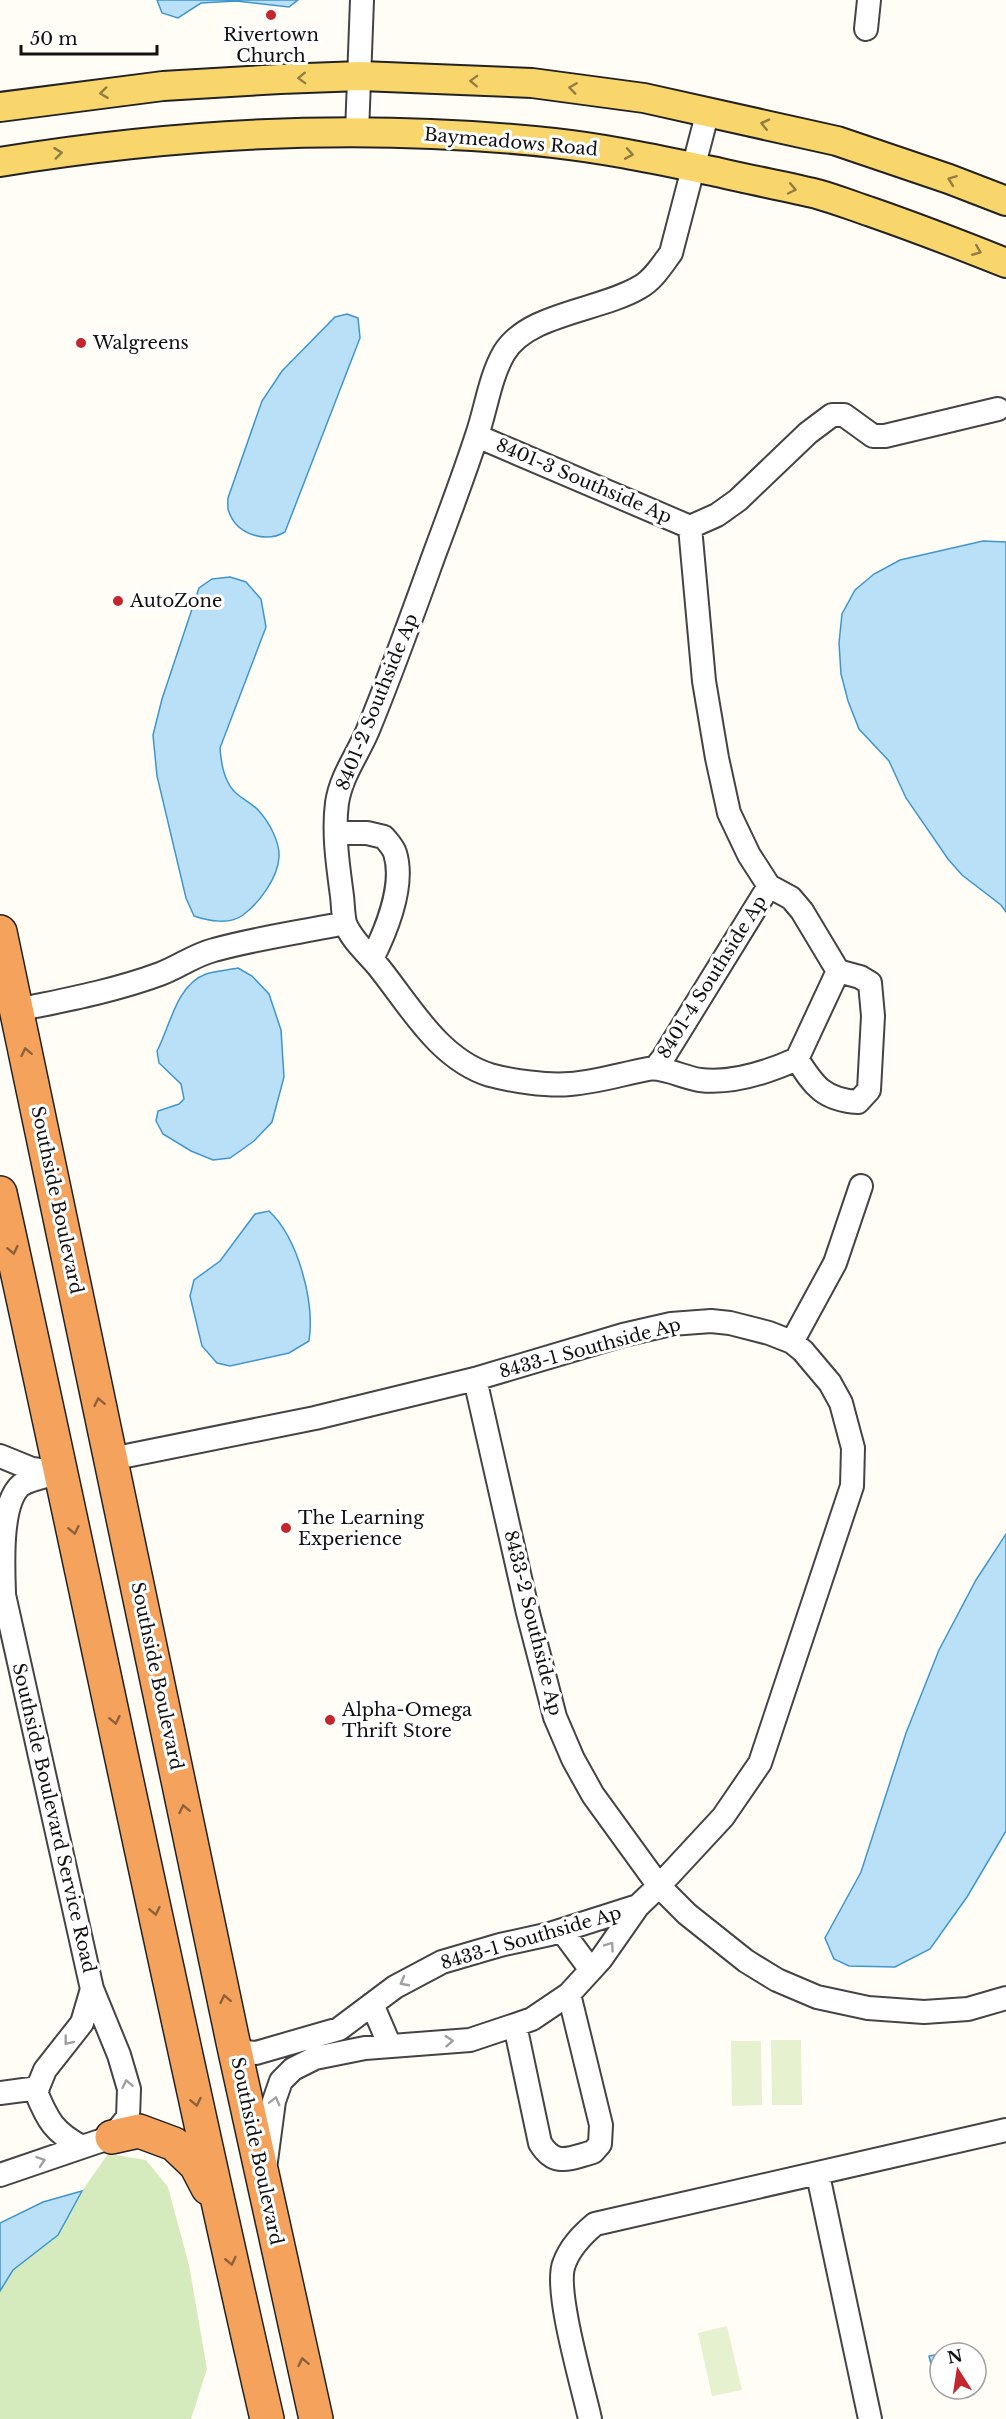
<svg xmlns="http://www.w3.org/2000/svg" width="1006" height="2419" viewBox="0 0 1006 2419" font-family="'Libre Baskerville',serif">
  <style>
    .green { fill: #d5ebbd }
    .pitch { fill: #e6f2cf }
    .water { fill: #b9e0f7; stroke: #3f96cf; stroke-width: 1.5 }
    .lines { fill: none; stroke-linecap: round; stroke-linejoin: round }
    .minor-casing { stroke: #444; stroke-width: 26 }
    .major-casing { stroke: #222; stroke-width: 32 }
    .highway-casing { stroke: #222; stroke-width: 36 }
    .minor { stroke: #fff; stroke-width: 22 }
    .major { stroke: #f9d66b; stroke-width: 28 }
    .highway { stroke: #f5a25d; stroke-width: 33 }
    .oneway { stroke: #917d42 }
    .oneway2 { stroke: #8e613b }
    .oneway3 { stroke: #a0a0a0 }
    .poi-dot { fill: #c4262e; stroke: #fff; stroke-width: 2 }
    .labels { text-anchor: middle; dominant-baseline: central; stroke-width: 6; stroke-linejoin: round; paint-order: stroke }
    .poi-label { font-size: 18px; fill: #111; stroke: #fff; text-anchor: start }
    .street-label { font-size: 18px; fill: #111; stroke: #fff }
  </style>
  <rect width="100%" height="100%" fill="#fffdf5"/>
  <path class="green" d="M 108,2154 L 146,2160 L 168,2187 L 189,2265 L 207,2369 L 191,2419 L 0,2419 L 0,2291 L 13,2270 L 58,2235 L 82,2191 Z"/>
  <path class="pitch" d="M 771,2040 L 801,2040 L 802,2105 L 772,2105 Z
    M 731,2041 L 761,2041 L 762,2105 L 732,2106 Z
    M 727,2326 L 742,2390 L 712,2396 L 698,2333 Z"/>
  <path class="water" d="M 157,0 L 298,0 L 289,7 L 236,1 L 201,3 L 178,18 L 162,13 Z
    M 347,314 L 358,318 L 360,338 L 285,532 C 266,543 237,535 229,512 C 227,509 228,502 228,498 L 262,401 L 282,371 L 335,317 Z
    M 983,541 L 1006,542 L 1006,912 L 1001,905 L 962,875 L 948,859 L 906,798 L 889,761 L 859,729 L 848,701 L 841,674 L 839,643 L 842,614 L 855,590 L 874,574 L 900,560 Z
    M 230,577 L 246,582 L 261,599 L 266,627 L 220,748 C 221,764 224,783 237,794 C 244,800 253,804 259,811 C 269,822 280,842 279,857 C 278,878 259,903 243,915 C 230,925 208,921 194,916 L 186,898 L 157,776 L 153,735 L 162,699 L 199,588 L 212,579 Z
    M 238,968 L 252,976 L 269,994 L 281,1030 L 284,1077 L 272,1122 L 254,1141 L 230,1158 L 213,1160 L 191,1151 L 163,1134 L 156,1121 L 158,1111 L 179,1104 L 184,1099 L 181,1084 L 159,1063 L 157,1051 C 170,1027 176,985 206,974 C 216,971 228,970 238,968 Z
    M 269,1211 C 298,1238 315,1302 309,1341 L 289,1353 L 230,1366 L 217,1363 L 202,1346 L 190,1296 L 194,1280 L 220,1261 L 255,1214 Z
    M 1006,1534 L 1006,1831 L 967,1897 L 930,1949 L 895,1967 L 849,1966 L 834,1959 L 825,1938 L 861,1872 L 906,1733 L 939,1650 L 976,1580 Z
    M 82,2191 L 58,2235 L 13,2270 L 0,2291 L 0,2223 L 43,2202 Z
    M 940,2354 L 940,2386 L 937,2387 L 929,2356 Z"/>
  <g class="lines">
    <g class="minor-casing">
      <path id="minor" d="M 866,29 L 869,0
        M 708,111 L 671,253 C 662,265 653,280 640,287 C 600,311 528,313 504,353 C 490,377 486,409 477,435 C 464,475 449,515 434,555 C 413,613 392,672 368,730 C 358,754 341,776 337,803 C 333,833 338,866 342,896 C 343,904 343,915 345,923 C 351,939 366,952 377,965 C 409,1004 438,1059 490,1075 C 512,1081 547,1086 570,1084 C 596,1082 622,1074 648,1069 C 662,1066 685,1078 700,1080 C 732,1084 768,1072 797,1059
        M 357,133 L 362,0
        M 477,436 L 690,527
        M 690,527 L 704,681 L 717,758 L 729,813 L 749,855 L 769,886 L 791,898 L 802,911 L 838,971 L 860,977 L 870,983 L 873,1016 L 869,1090 L 858,1102 C 824,1100 814,1086 797,1059
        M 690,527 L 717,515 L 738,500 L 808,433 L 832,415 L 844,415 L 873,436 L 885,436 L 998,409
        M 337,833 L 367,833 L 384,837 C 388,842 393,847 395,853 C 405,885 386,931 372,959
        M 17,1010 C 65,1000 114,991 160,974 C 179,967 194,955 214,950 C 257,938 302,932 345,923
        M 797,1059 L 838,971
        M 655,1068 L 663,1058 L 769,886
        M 792,1342 L 835,1263 L 861,1186
        M 475,1379 L 528,1613 L 555,1717 L 573,1759 L 593,1795 L 659,1886 L 687,1914 L 746,1961 L 777,1980 L 817,1997 L 868,2008 L 924,2012 L 968,2009 L 1006,1998
        M 0,1456 L 32,1469 L 57,1472
        M 111,1459 L 315,1418 L 475,1379 L 623,1335 L 671,1324 L 711,1321 L 730,1323 L 769,1333 L 792,1342 L 803,1351 L 830,1383 L 841,1403 L 853,1448 L 852,1486 L 760,1763 L 723,1817 L 659,1886 L 638,1906 L 601,1959 L 569,1994 L 532,2019 L 515,2025 L 470,2040 L 365,2048 L 315,2058 L 293,2069 L 281,2081 L 274,2101 L 266,2161
        M 0,1577 L 92,1989 L 119,2055 L 129,2089 L 128,2117 L 112,2137 L 82,2147 C 54,2132 48,2121 36,2092 L 45,2070 L 82,2023 L 92,1989
        M 4,1593 C 3,1564 0,1503 21,1485 C 32,1478 50,1476 62,1472
        M 562,1931 L 591,1970
        M 372,2004 L 390,2046
        M 515,2025 L 540,2143 C 555,2168 570,2158 593,2152 L 600,2144 L 601,2125 L 569,1994
        M 233,2042 L 246,2052 L 256,2053 L 339,2029 L 395,1987 L 442,1962 L 500,1945 L 550,1934 L 638,1906
        M 0,2093 L 38,2088
        M 0,2175 L 82,2147
        M 818,2175 L 870,2419
        M 590,2419 C 583,2387 554,2290 564,2264 C 570,2247 582,2235 595,2224 L 1006,2130"/>
    </g>
    <g class="major-casing">
      <path id="major" d="M 0,107 L 163,86 L 280,79 L 361,76 L 532,83 L 644,98 L 837,141 L 949,179 L 1006,201
        M 0,162 C 182,132 371,123 554,143 C 609,149 663,161 717,172 C 750,180 784,186 817,194 C 835,199 853,206 871,212 C 917,228 961,245 1006,263"/>
    </g>
    <g class="highway-casing">
      <path id="highway" d="M 0,932 L 233,2042 L 316,2419
        M 0,1193 C 90,1601 173,2011 267,2419
        M 112,2137 L 139,2131 L 174,2144 L 196,2165 L 208,2188"/>
    </g>
    <use href="#minor" class="minor"/>
    <use href="#major" class="major"/>
    <use href="#highway" class="highway"/>
  </g>
  <defs><path id="oneway-chevron" d="M-2-3.5L2.5 0L-2 3.5" fill="none" stroke-width="1.6" stroke-linecap="round" stroke-linejoin="round" transform="scale(1.5)"/></defs>
  <g class="oneway">
    <use href="#oneway-chevron" transform="translate(302 78) rotate(178)"/>
    <use href="#oneway-chevron" transform="translate(474 81) rotate(-178)"/>
    <use href="#oneway-chevron" transform="translate(573 88) rotate(-172)"/>
    <use href="#oneway-chevron" transform="translate(104 93) rotate(173)"/>
    <use href="#oneway-chevron" transform="translate(765 124) rotate(-167)"/>
    <use href="#oneway-chevron" transform="translate(58 153) rotate(-7)"/>
    <use href="#oneway-chevron" transform="translate(629 154) rotate(10)"/>
    <use href="#oneway-chevron" transform="translate(952 180) rotate(-159)"/>
    <use href="#oneway-chevron" transform="translate(792 189) rotate(12)"/>
    <use href="#oneway-chevron" transform="translate(977 251) rotate(22)"/>
  </g>
  <g class="oneway2">
    <use href="#oneway-chevron" transform="translate(26 1052) rotate(-102)"/>
    <use href="#oneway-chevron" transform="translate(13 1250) rotate(78)"/>
    <use href="#oneway-chevron" transform="translate(99 1402) rotate(-102)"/>
    <use href="#oneway-chevron" transform="translate(74 1530) rotate(78)"/>
    <use href="#oneway-chevron" transform="translate(115 1720) rotate(78)"/>
    <use href="#oneway-chevron" transform="translate(184 1809) rotate(-102)"/>
    <use href="#oneway-chevron" transform="translate(155 1911) rotate(78)"/>
    <use href="#oneway-chevron" transform="translate(225 1999) rotate(-102)"/>
    <use href="#oneway-chevron" transform="translate(196 2102) rotate(78)"/>
    <use href="#oneway-chevron" transform="translate(231 2261) rotate(77)"/>
    <use href="#oneway-chevron" transform="translate(303 2362) rotate(-102)"/>
  </g>
  <g class="oneway3">
    <use href="#oneway-chevron" transform="translate(610 1946) rotate(-55)"/>
    <use href="#oneway-chevron" transform="translate(404 1982) rotate(152)"/>
    <use href="#oneway-chevron" transform="translate(68 2041) rotate(128)"/>
    <use href="#oneway-chevron" transform="translate(449 2041) rotate(-4)"/>
    <use href="#oneway-chevron" transform="translate(127 2084) rotate(-102)"/>
    <use href="#oneway-chevron" transform="translate(275 2101) rotate(-76)"/>
    <use href="#oneway-chevron" transform="translate(41 2161) rotate(-19)"/>
  </g>
  <g class="poi-dot">
    <circle cx="271" cy="15" r="6"/>
    <circle cx="81" cy="343" r="6"/>
    <circle cx="118" cy="601" r="6"/>
    <circle cx="286" cy="1528" r="6"/>
    <circle cx="330" cy="1720" r="6"/>
  </g>
  <g class="labels">
    <g class="poi-label">
      <text x="271" y="35" text-anchor="middle">Rivertown<tspan x="271" dy="21">Church</tspan></text>
      <text x="93" y="343">Walgreens</text>
      <text x="130" y="601">AutoZone</text>
      <text x="298" y="1518">The Learning<tspan x="298" dy="21">Experience</tspan></text>
      <text x="342" y="1710">Alpha-Omega<tspan x="342" dy="21">Thrift Store</tspan></text>
    </g>
    <g class="street-label">
      <text transform="translate(511 142) rotate(5)">Baymeadows Road</text>
      <text transform="translate(584 481) rotate(23)">8401-3 Southside Ap</text>
      <text transform="translate(377 702) rotate(-68)">8401-2 Southside Ap</text>
      <text transform="translate(712 977) rotate(-58)">8401-4 Southside Ap</text>
      <text transform="translate(57 1200) rotate(78)">Southside Boulevard</text>
      <text transform="translate(590 1348) rotate(-15)">8433-1 Southside Ap</text>
      <text transform="translate(533 1623) rotate(76)">8433-2 Southside Ap</text>
      <text transform="translate(157 1676) rotate(78)">Southside Boulevard</text>
      <text transform="translate(54 1818) rotate(77)">Southside Boulevard Service Road</text>
      <text transform="translate(531 1938) rotate(-16)">8433-1 Southside Ap</text>
      <text transform="translate(257 2151) rotate(78)">Southside Boulevard</text>
    </g>
  </g>
  <g transform="translate(958 2371) rotate(348)"><circle r="28" fill="#ffffff" stroke="#a0a0a0" stroke-width="1.5"/>
  <path d="M0-4.5L10 22L0 15L-10 22Z" fill="#c4262e"/>
  <text y="-9" font-size="16" font-weight="bold" text-anchor="middle" fill="#111111">N</text>
  </g>
  <path d="M21 45v9h136v-9" fill="none" stroke="#111111" stroke-width="3"/>
  <text x="30" y="45" font-size="18" fill="#111111" stroke="#ffffff" stroke-width="4.5" paint-order="stroke">50 m</text>
</svg>
